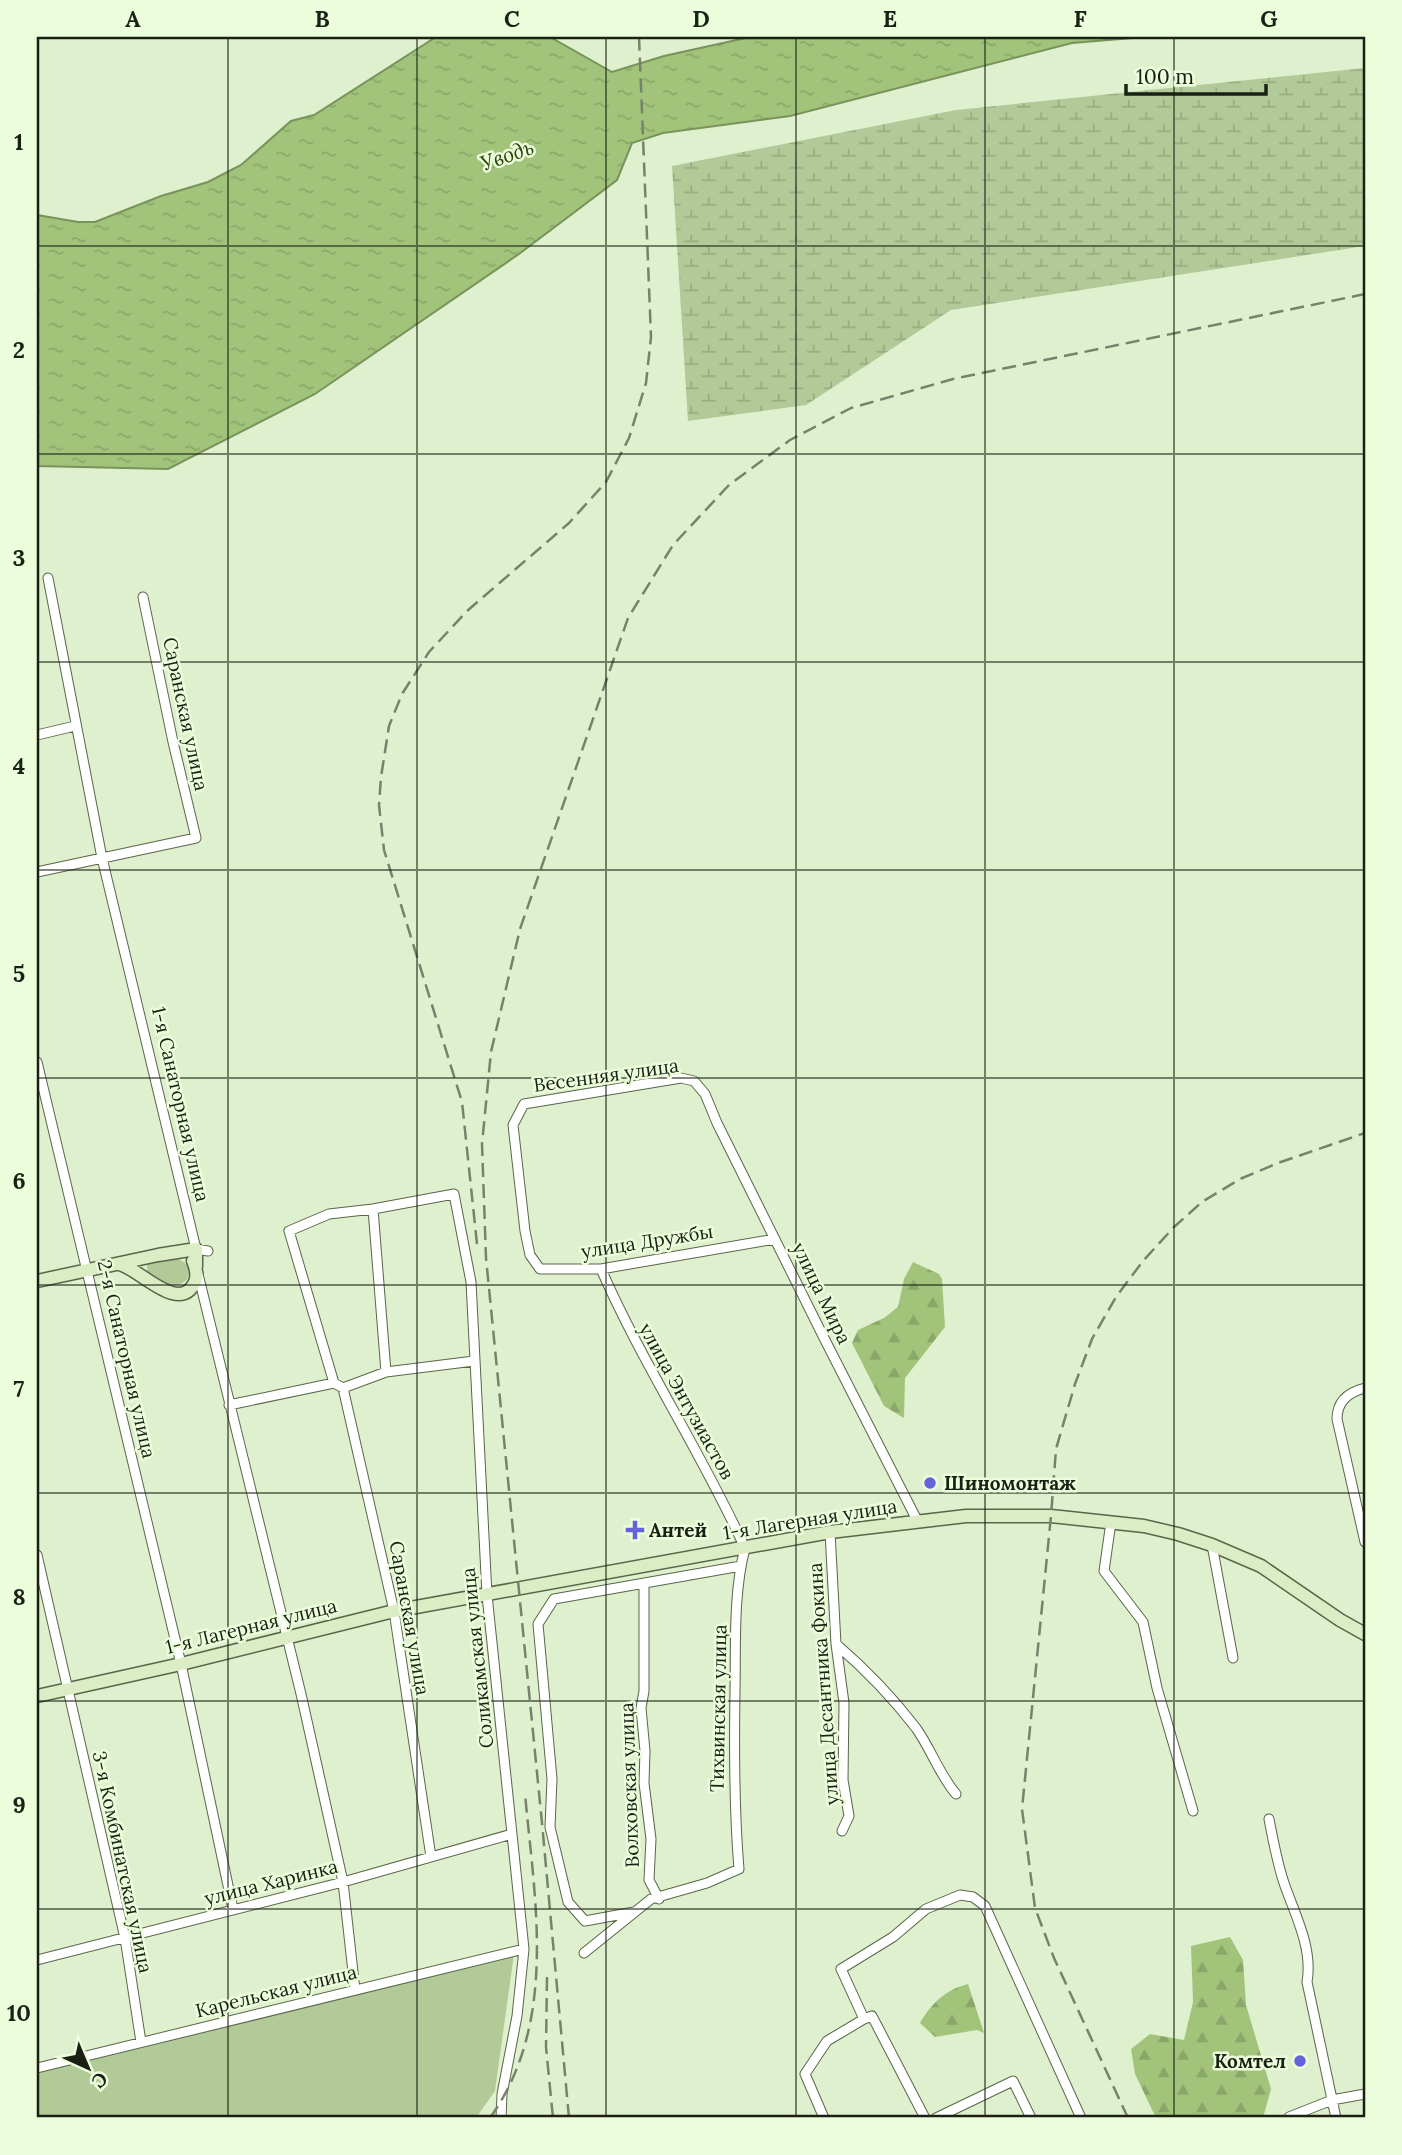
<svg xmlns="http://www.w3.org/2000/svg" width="1402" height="2155" viewBox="0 0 1402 2155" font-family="Lora,serif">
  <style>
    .green { fill: #b1ca98 }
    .forest { fill: url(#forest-firs) }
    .wetland { fill: url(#wetland-marsh) }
    .water { fill: url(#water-ripples); stroke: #78935b; stroke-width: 2 }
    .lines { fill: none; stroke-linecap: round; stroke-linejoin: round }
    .street-casing { stroke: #586649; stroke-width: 11 }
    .secondary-casing { stroke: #586649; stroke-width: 15 }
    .street { stroke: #fff; stroke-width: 9 }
    .secondary { stroke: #dcecc4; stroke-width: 12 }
    .rail { stroke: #76826b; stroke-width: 2.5; stroke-dasharray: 14 7; stroke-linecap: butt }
    .grid { fill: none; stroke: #1a2014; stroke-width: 2; stroke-opacity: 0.55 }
    .poi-dot { fill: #6463dc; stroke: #ecfddb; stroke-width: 2.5 }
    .labels { text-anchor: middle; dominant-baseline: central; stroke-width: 5; stroke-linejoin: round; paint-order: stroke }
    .street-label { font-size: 19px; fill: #1a2014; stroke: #ecfddb }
    .poi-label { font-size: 19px; font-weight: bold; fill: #1a2014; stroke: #ecfddb; text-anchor: start }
    .water-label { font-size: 21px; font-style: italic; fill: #2c410c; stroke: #ecfddb }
    .neatline { fill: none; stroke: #1a2014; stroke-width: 2.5 }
    .grid-label { font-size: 23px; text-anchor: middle; font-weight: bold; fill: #1a2014 }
  </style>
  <defs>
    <pattern id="forest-firs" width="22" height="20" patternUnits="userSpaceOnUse" patternTransform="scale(1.75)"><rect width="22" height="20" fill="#a1c37a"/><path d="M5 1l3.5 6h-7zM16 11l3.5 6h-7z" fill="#8aa769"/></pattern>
    <pattern id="wetland-marsh" width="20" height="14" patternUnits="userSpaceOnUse" patternTransform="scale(1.75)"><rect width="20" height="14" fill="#b1ca98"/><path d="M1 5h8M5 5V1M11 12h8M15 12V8" fill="none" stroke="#98ad82"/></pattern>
    <pattern id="water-ripples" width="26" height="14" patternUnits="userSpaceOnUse" patternTransform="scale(1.75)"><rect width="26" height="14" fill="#a1c47a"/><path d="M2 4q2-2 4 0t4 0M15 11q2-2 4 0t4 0" fill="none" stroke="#8aa869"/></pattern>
  </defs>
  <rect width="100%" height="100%" fill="#dff0ce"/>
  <path class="green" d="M 176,1258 C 205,1268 182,1304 147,1272 L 147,1264 Z
    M 514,1954 L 495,2091 L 476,2118 L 37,2118 L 37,2071 Z"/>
  <path class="forest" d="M 913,1262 L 939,1274 L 942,1279 L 945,1327 L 905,1378 L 904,1418 L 884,1406 L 852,1343 L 858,1330 L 884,1318 L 898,1307 L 904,1279 Z
    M 1230,1937 L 1243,1960 L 1246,2005 L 1271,2089 L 1263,2118 L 1156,2118 L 1135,2074 L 1131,2049 L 1150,2034 L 1184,2040 L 1193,2002 L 1191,1946 Z
    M 968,1984 L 984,2033 L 977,2030 L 935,2037 L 920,2023 C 932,2003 945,1990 968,1984 Z"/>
  <path class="wetland" d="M 1365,68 L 1365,246 L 951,310 L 806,405 L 688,421 L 672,166 L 956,110 Z"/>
  <path class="water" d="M 436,37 L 550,37 L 612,72 L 664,56 L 750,37 L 1145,37 L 1072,43 L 790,116 L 663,133 L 632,143 L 617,180 L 519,254 L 315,394 L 168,469 L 37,466 L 37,215 L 78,222 L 95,222 L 161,196 L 208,182 L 241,165 L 291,121 L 314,115 Z"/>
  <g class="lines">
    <g class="street-casing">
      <path id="street" d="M 48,578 L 102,858 L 196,1249 L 208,1251
        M 37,735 L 75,726
        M 37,872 L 196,838 L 173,742 L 143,597
        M 37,1062 L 181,1664 L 233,1909
        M 373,1209 L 386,1372
        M 775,1239 L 601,1269 L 540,1269 L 530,1255 L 525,1231 L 513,1125 L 524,1104 L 681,1078 L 694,1081 L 705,1094 L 717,1123 L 825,1340 L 918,1522
        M 198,1274 L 301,1694 L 343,1882 L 355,1990
        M 334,1383 L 289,1231 L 329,1214 L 373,1209 L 454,1194 L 471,1282 L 487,1595 L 524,1949 L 517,2016 L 502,2094 L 501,2118
        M 343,1388 L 394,1611 L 431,1857
        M 1365,1388 C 1349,1392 1337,1401 1337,1419 L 1365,1542
        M 229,1405 L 334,1383 L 343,1388 L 386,1372 L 474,1361
        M 1111,1522 L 1104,1571 L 1143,1622 L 1157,1688 L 1193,1811
        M 830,1532 L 836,1644 L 844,1703 L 843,1780 L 849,1816 L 842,1831
        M 1212,1545 L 1233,1658
        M 37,1555 L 125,1938 L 141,2042
        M 644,1584 L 644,1691 L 641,1708 L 645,1751 L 644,1783 L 651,1839 L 649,1880 L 659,1899
        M 836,1644 C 865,1669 893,1698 916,1728 C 931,1749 939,1774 956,1794
        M 1269,1819 C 1273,1840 1277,1862 1284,1883 C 1295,1915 1313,1948 1307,1982 L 1336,2118
        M 634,1912 L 585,1921 L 568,1902 L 550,1827 L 552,1779 L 538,1624 L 554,1599 L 741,1566
        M 584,1953 L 651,1899 L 707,1883 L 739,1869 C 734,1810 734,1751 735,1692 C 736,1645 733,1594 745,1548 C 702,1453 643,1365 601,1269
        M 37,1960 L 343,1882 L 512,1834
        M 864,2019 L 872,2016 L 925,2118
        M 37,2068 L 524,1949
        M 1289,2117 L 1332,2100 L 1365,2094
        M 824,2118 L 805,2074 L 827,2041 L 864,2019 L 841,1969 L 893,1937 L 926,1909 L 960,1895 L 973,1897 L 985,1906 L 1081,2118
        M 936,2118 L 1013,2081 L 1031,2118"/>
    </g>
    <g class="secondary-casing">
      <path id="secondary" d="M 119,1264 C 138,1267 179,1316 195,1282 C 198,1275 196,1268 193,1261
        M 37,1281 L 158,1255 L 196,1249 L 196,1267
        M 37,1696 L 181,1664 L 394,1611 L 830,1532 L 966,1516 L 1051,1516 L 1144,1526 L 1178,1534 L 1212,1545 L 1261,1566 L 1340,1620 L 1365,1634"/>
    </g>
    <use href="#street" class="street"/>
    <use href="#secondary" class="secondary"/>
    <path class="rail" d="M 477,1244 L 462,1102 L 384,850 L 379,805 L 381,777 L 389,726 L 402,694 L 429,652 L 467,611 L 569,523 L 606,482 L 629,438 L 646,383 L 651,337 L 639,37
      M 547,1977 L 546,2047 L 553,2118
      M 490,2118 C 558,2022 535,1903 525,1794
      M 569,2118 L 542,1823 L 486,1258 L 482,1144 L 491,1052 L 520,929 L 628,618 L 673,545 L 729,485 L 790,440 L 851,408 L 953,379 L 1365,294
      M 1128,2118 L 1054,1958 L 1035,1908 L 1022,1809 L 1051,1516 L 1056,1449 L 1075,1384 L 1092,1339 L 1116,1297 L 1143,1261 L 1174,1227 L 1202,1202 L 1240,1179 L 1278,1163 L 1365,1133"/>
  </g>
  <path class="grid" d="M 228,37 L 228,2118M 417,37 L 417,2118M 606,37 L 606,2118M 796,37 L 796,2118M 985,37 L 985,2118M 1174,37 L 1174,2118M 37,246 L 1365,246M 37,454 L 1365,454M 37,662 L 1365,662M 37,870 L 1365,870M 37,1078 L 1365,1078M 37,1285 L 1365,1285M 37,1493 L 1365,1493M 37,1701 L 1365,1701M 37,1909 L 1365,1909"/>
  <g class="poi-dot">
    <circle cx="930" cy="1483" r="7"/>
    <path d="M631.5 1519.5h7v7h7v7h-7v7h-7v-7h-7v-7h7z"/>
    <circle cx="1300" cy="2061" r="7"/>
  </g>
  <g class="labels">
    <g class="street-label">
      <text transform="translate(186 714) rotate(78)">Саранская улица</text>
      <text transform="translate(606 1075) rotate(-8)">Весенняя улица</text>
      <text transform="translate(181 1104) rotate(77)">1-я Санаторная улица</text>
      <text transform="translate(647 1241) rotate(-9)">улица Дружбы</text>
      <text transform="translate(822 1293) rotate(64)">улица Мира</text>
      <text transform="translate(127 1359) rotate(77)">2-я Санаторная улица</text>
      <text transform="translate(687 1401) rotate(61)">улица Энтузиастов</text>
      <text transform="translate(810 1519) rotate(-9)">1-я Лагерная улица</text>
      <text transform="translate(410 1618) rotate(80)">Саранская улица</text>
      <text transform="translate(251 1626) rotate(-14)">1-я Лагерная улица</text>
      <text transform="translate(477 1658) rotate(-96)">Соликамская улица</text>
      <text transform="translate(823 1684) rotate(-94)">улица Десантника Фокина</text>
      <text transform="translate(718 1708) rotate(-89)">Тихвинская улица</text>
      <text transform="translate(629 1785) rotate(-92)">Волховская улица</text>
      <text transform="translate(123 1862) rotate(78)">3-я Комбинатская улица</text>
      <text transform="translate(271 1882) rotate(-14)">улица Харинка</text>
      <text transform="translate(276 1991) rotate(-14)">Карельская улица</text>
    </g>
    <g class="poi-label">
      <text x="944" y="1483">Шиномонтаж</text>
      <text x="649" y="1530">Антей</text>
      <text x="1286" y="2061" text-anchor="end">Комтел</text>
    </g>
    <g class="water-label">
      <text transform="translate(507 155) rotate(-19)">Уводь</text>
    </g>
  </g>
  <rect width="1402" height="2155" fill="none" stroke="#ecfddb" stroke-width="77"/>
  <g transform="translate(88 2068) rotate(136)" stroke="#ecfddb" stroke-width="5" paint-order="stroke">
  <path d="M0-5L12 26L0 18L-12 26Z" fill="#1a2014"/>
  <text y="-10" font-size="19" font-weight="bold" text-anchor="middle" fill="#1a2014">С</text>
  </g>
  <path d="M1126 84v10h140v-10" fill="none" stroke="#1a2014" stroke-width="3.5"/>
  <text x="1136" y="84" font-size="21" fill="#1a2014" stroke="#ecfddb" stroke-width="5" paint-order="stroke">100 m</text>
  <rect x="38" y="38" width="1326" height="2078" class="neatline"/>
  <g class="grid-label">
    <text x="133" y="27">A</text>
    <text x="322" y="27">B</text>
    <text x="512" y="27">C</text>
    <text x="701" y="27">D</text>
    <text x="890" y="27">E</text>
    <text x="1080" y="27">F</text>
    <text x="1269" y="27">G</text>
    <text x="19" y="150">1</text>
    <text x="19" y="358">2</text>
    <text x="19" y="566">3</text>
    <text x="19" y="774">4</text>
    <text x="19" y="982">5</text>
    <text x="19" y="1189">6</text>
    <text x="19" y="1397">7</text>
    <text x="19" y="1605">8</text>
    <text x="19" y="1813">9</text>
    <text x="19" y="2021">10</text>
  </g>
</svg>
